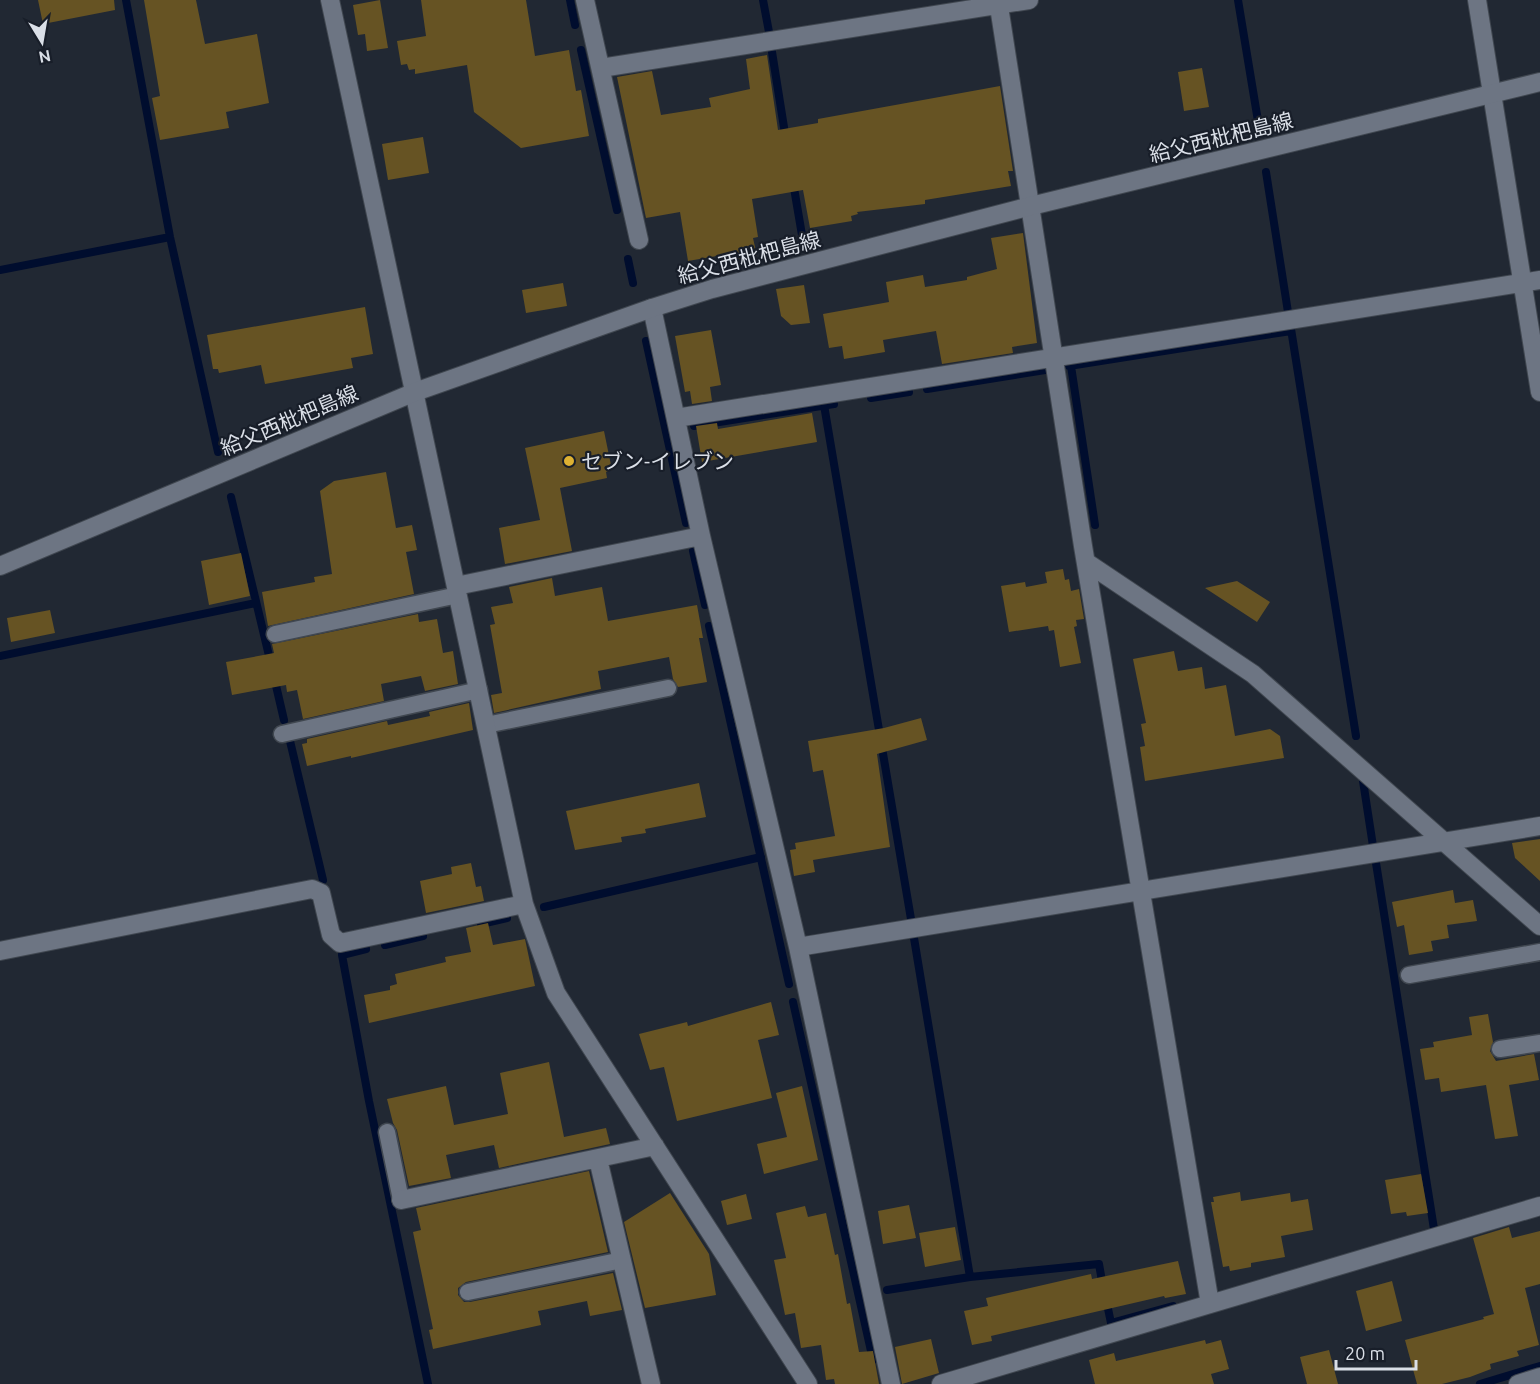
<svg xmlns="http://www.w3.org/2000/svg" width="1540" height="1384" viewBox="0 0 1540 1384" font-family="Ubuntu,'Noto Sans JP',sans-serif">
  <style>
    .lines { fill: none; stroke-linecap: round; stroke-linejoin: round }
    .stream { stroke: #000d2e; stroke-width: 8 }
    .building { fill: #665323 }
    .lane-casing { stroke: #404750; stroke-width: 19 }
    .street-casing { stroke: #404750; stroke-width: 20 }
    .secondary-casing { stroke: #404750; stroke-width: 20 }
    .lane { stroke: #6d7583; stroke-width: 16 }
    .street { stroke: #6d7583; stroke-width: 18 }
    .secondary { stroke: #6d7583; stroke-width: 18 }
    .poi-dot { fill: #ddb133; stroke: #181e29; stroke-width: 2 }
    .labels { text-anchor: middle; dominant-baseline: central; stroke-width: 4.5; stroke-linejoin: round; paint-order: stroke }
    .street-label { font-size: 21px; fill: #dadfe7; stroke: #181e29 }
    .poi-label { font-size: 21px; fill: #dadfe7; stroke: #181e29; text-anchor: start }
  </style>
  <rect width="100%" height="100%" fill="#212833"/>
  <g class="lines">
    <path class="stream" d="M 126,0 L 170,237 L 218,452
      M 570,0 L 575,25
      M 763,0 L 769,32
      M 1238,0 L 1259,127
      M 581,50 L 617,210
      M 772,52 L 786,140
      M 1266,172 L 1288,312
      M 793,182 L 803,241
      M 628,259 L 633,283
      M 0,270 L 170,237
      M 1291,329 L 1356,736
      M 646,341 L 686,523
      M 1069,366 L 1291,331
      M 1071,366 L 1095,525
      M 927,389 L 1045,370
      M 871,398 L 909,392
      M 824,405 L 911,919
      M 694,426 L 834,404
      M 231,497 L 271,664
      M 693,551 L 705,605
      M 709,626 L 789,984
      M 0,656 L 256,603
      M 274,677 L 284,720
      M 290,741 L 323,880
      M 1363,781 L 1373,846
      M 1376,863 L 1434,1229
      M 544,907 L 761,857
      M 481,924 L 507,918
      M 914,938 L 970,1277 L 1099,1264 L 1103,1287
      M 385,945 L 423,936
      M 366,949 L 342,955 L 369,1101 L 428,1384
      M 793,1002 L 873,1360
      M 887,1290 L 970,1277
      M 1106,1299 L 1111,1323 L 1173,1306
      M 1480,1384 L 1540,1366"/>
  </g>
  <path class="building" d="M 38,0 L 114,0 L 115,10 L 43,24 Z
    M 144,0 L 196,0 L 205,44 L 257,34 L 269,103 L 226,112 L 229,128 L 160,140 L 152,98 L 160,96 Z
    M 380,0 L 388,48 L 367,51 L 365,34 L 358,35 L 353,5 Z
    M 421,0 L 526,0 L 535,56 L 569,50 L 576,91 L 581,90 L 589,136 L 521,148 L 474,112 L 467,65 L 415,74 L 415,69 L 409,70 L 407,64 L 401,65 L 397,41 L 426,36 Z
    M 767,55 L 778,130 L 818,123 L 818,119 L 1000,86 L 1013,171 L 1008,171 L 1011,186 L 925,200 L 925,204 L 857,212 L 858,214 L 851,216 L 852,221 L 810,228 L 803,190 L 752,199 L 758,237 L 753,238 L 757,256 L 735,260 L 734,253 L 688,261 L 680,212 L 646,218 L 617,77 L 652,71 L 661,115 L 711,107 L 709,98 L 750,89 L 746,59 Z
    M 1202,68 L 1209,107 L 1184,111 L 1178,72 Z
    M 423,137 L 429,173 L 388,180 L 382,144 Z
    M 1023,233 L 1037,343 L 1012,347 L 1013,353 L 942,364 L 936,331 L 883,340 L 885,352 L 844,359 L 842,346 L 829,348 L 823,314 L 889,302 L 886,282 L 923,275 L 925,287 L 967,280 L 967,277 L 997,269 L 991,238 Z
    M 563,283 L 567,306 L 526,313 L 522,290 Z
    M 804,285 L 810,323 L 791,325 L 781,316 L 776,289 Z
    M 365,307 L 373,354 L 351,358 L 353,368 L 265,384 L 261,365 L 219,373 L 218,369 L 213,369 L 207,335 Z
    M 711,330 L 721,385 L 710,387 L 712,401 L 692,404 L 690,391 L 685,392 L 675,336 Z
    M 812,413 L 817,442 L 702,462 L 696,426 L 717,423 L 718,429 Z
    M 604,431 L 612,470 L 606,472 L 607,478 L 560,488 L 572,551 L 505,564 L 499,528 L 540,520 L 525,448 Z
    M 386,472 L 396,528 L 412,525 L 417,550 L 406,552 L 414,594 L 268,626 L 262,592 L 315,582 L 314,577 L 332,574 L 320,491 L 334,481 Z
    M 241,553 L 250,596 L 209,605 L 201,561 Z
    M 1063,569 L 1065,580 L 1069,579 L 1071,591 L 1079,589 L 1084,619 L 1076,620 L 1077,626 L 1074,627 L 1081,663 L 1060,667 L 1054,630 L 1049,631 L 1048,626 L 1009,632 L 1001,586 L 1025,582 L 1026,587 L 1047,583 L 1045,572 Z
    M 552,578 L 555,596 L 602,587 L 608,621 L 697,605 L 703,638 L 699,638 L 707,682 L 678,687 L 673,679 L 669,657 L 598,671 L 601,689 L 494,713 L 491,695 L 502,693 L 490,625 L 495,624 L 491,607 L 513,603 L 509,587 Z
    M 1237,581 L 1270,602 L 1257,622 L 1205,588 Z
    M 50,610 L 55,633 L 11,642 L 7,618 Z
    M 418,614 L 419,622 L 437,619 L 443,653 L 453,651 L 458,684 L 425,691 L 421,676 L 381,684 L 384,701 L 303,719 L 297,690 L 287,692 L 286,685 L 232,695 L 226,662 L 274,653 L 272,644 Z
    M 1174,651 L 1178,671 L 1202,667 L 1205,689 L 1226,685 L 1235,736 L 1270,729 L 1280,736 L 1284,758 L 1145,781 L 1140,747 L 1145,746 L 1141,724 L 1146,723 L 1133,659 Z
    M 469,703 L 473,730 L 351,758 L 351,756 L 307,766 L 302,744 L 307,743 L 307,739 L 387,721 L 388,725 L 430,716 L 429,712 Z
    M 921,718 L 927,740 L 877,754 L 890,847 L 813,860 L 815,872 L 794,876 L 790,850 L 796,849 L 795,843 L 835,836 L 823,770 L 813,772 L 808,741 L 884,728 Z
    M 699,783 L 706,817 L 645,829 L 646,833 L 621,837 L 622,842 L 575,850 L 566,811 Z
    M 1540,839 L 1540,881 L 1515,858 L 1512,843 Z
    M 471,863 L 476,887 L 481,886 L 484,901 L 426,913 L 420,881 L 452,874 L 451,867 Z
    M 1453,890 L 1455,903 L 1473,900 L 1477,921 L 1447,925 L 1449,938 L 1431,941 L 1433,951 L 1409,955 L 1404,925 L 1397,927 L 1392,902 Z
    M 488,923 L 493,945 L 525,939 L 535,986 L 369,1023 L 364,995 L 390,990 L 390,986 L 397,984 L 395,974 L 446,962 L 445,957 L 471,952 L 466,928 Z
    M 771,1002 L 779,1035 L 758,1040 L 772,1098 L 677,1121 L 664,1067 L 650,1070 L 639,1034 L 687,1022 L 688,1026 Z
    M 1488,1014 L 1493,1042 L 1490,1051 L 1496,1061 L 1534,1054 L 1539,1080 L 1509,1085 L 1518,1136 L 1495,1139 L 1486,1085 L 1441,1092 L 1439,1078 L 1425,1080 L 1420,1049 L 1434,1047 L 1433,1042 L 1472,1035 L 1469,1017 Z
    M 549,1062 L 564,1137 L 606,1128 L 610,1144 L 499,1168 L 494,1145 L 446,1155 L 451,1178 L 409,1186 L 397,1130 L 393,1123 L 387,1099 L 446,1086 L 454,1125 L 508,1114 L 500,1073 Z
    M 802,1086 L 818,1160 L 764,1174 L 757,1144 L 787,1137 L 776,1093 Z
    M 589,1171 L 608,1252 L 466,1282 L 458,1288 L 458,1295 L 464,1302 L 470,1302 L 613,1273 L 622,1310 L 590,1316 L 587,1301 L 538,1311 L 541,1325 L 433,1349 L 429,1330 L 433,1329 L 413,1232 L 421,1230 L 416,1208 Z
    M 1421,1174 L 1428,1213 L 1407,1216 L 1406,1212 L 1391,1214 L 1385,1180 Z
    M 1240,1192 L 1241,1201 L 1290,1193 L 1291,1202 L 1308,1199 L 1313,1230 L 1281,1236 L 1285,1257 L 1251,1263 L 1251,1267 L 1230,1271 L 1229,1266 L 1223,1267 L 1211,1202 L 1214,1202 L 1213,1197 Z
    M 670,1193 L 709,1254 L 716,1295 L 645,1308 L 624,1222 Z
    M 746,1194 L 752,1219 L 727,1225 L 721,1201 Z
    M 909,1205 L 916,1238 L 883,1244 L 878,1211 Z
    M 805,1206 L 808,1217 L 826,1213 L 835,1255 L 838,1254 L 847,1304 L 850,1303 L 859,1352 L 873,1351 L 879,1384 L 835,1384 L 834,1379 L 826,1380 L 821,1345 L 801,1348 L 795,1313 L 785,1315 L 774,1260 L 786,1258 L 776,1213 Z
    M 955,1227 L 961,1260 L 925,1267 L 919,1233 Z
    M 1509,1227 L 1512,1238 L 1540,1231 L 1540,1284 L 1525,1288 L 1539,1345 L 1517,1351 L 1519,1356 L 1490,1364 L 1491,1369 L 1470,1377 L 1442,1384 L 1417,1384 L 1405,1340 L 1484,1319 L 1483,1317 L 1494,1314 L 1473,1238 Z
    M 1178,1261 L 1186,1294 L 1165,1298 L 1164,1296 L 991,1336 L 992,1341 L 972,1345 L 964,1311 L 988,1306 L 986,1298 L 1091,1274 L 1092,1279 Z
    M 1392,1281 L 1402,1321 L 1366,1331 L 1356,1291 Z
    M 931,1339 L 939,1373 L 902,1384 L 895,1347 Z
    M 1205,1340 L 1206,1344 L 1221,1340 L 1229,1369 L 1211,1374 L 1214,1384 L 1095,1384 L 1089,1360 L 1114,1353 L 1116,1361 Z
    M 1329,1350 L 1338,1384 L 1307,1384 L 1300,1357 Z"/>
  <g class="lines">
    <g class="lane-casing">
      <path id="lane" d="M 275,634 L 458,595
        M 486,725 L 668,688
        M 282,734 L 479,690
        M 1409,975 L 1540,952
        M 1500,1049 L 1540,1043
        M 387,1132 L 401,1200
        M 468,1292 L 622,1260"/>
    </g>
    <g class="street-casing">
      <path id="street" d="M 330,0 L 524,904 L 556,993 L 808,1384
        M 585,0 L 639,240
        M 998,0 L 1083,546 L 1210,1304
        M 1477,0 L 1540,392
        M 601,68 L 1029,0
        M 652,308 L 701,536 L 798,947 L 891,1384
        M 676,418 L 1540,280
        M 1086,562 L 1253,674 L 1540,926
        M 456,586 L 701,536
        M 798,947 L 1540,826
        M 0,951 L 312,889 L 321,893 L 331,935 L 340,943 L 524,904
        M 598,1159 L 651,1384
        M 401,1200 L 655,1146
        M 941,1384 L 1540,1206
        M 1518,1384 L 1540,1377"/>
    </g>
    <g class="secondary-casing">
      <path id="secondary" d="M 0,566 L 415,392 L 652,308 L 712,289 L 1031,206 L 1540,82"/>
    </g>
    <use href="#lane" class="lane"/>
    <use href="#street" class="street"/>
    <use href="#secondary" class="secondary"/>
  </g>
  <circle class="poi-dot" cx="569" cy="461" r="6"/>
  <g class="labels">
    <g class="street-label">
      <text transform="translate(1221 137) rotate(-14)">給父西枇杷島線</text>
      <text transform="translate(749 257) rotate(-15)">給父西枇杷島線</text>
      <text transform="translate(289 420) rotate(-23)">給父西枇杷島線</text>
    </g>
    <g class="poi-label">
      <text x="581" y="461">セブン-イレブン</text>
    </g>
  </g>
  <g transform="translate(42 42) rotate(169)" stroke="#181e29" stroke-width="4.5" paint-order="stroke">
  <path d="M0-4.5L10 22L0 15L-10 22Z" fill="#dadfe7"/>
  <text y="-9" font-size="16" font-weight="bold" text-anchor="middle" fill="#dadfe7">N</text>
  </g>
  <path d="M1336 1360v9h80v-9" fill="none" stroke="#dadfe7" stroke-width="3"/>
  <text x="1345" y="1360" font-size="18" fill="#dadfe7" stroke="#181e29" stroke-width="4.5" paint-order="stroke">20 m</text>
</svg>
